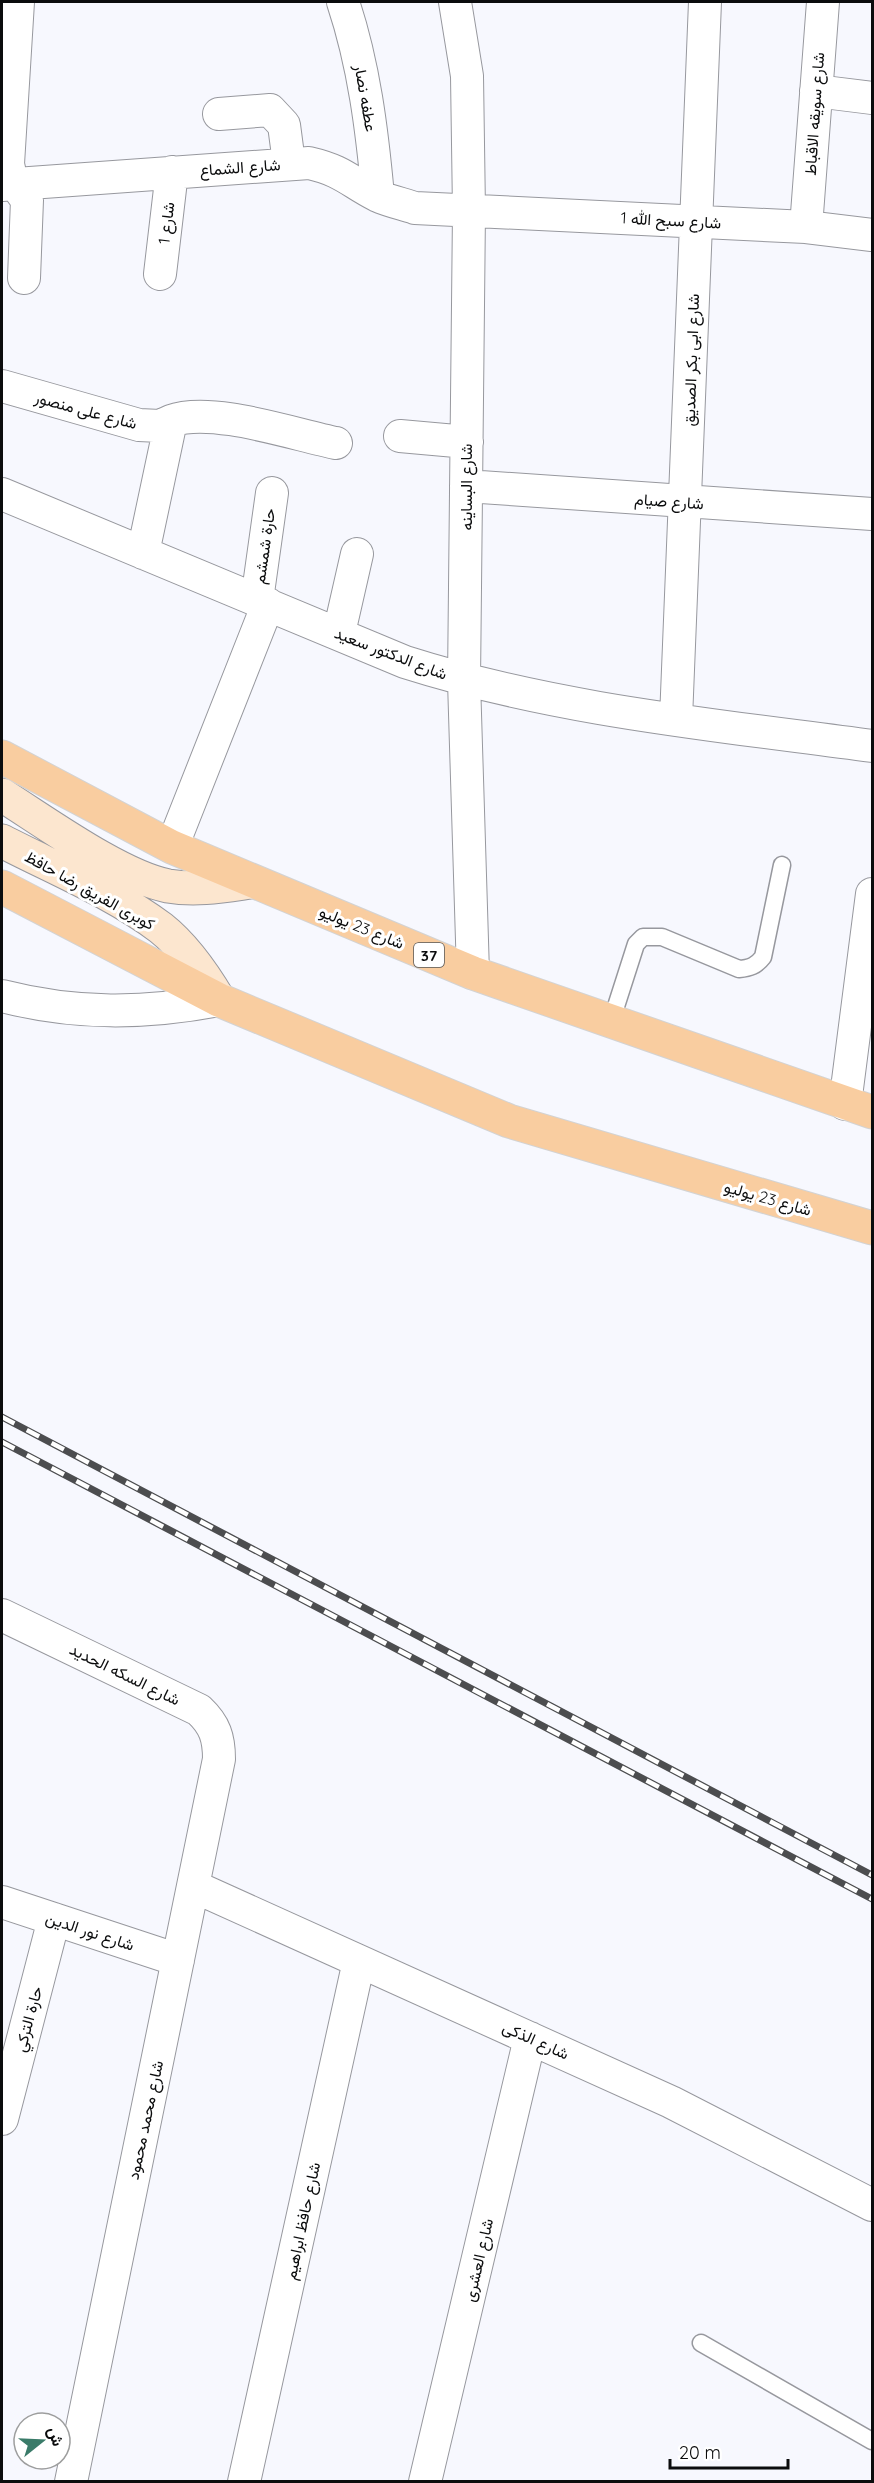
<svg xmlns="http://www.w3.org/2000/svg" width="874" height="2483" viewBox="0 0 874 2483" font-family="Quicksand,Vazirmatn,sans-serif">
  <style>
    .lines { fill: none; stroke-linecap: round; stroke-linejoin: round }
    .service-casing { stroke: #97989e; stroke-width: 19 }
    .minor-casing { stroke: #97989e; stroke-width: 34 }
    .secondary-casing { stroke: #97989e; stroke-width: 35 }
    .primary-casing { stroke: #d3d3d3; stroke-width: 35 }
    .service { stroke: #fff; stroke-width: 16 }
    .minor { stroke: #fff; stroke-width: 32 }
    .secondary { stroke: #fce6cf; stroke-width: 33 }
    .primary { stroke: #f9cda0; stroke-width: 33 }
    .rail-casing { stroke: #4c4d4f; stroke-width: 7 }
    .rail { stroke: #fff; stroke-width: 4.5; stroke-dasharray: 14; stroke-linecap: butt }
    .labels { text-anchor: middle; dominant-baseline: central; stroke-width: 6; stroke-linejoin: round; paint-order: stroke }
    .shield { fill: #fff; stroke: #545556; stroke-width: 1.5 }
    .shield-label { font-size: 15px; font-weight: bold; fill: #0b0c0d }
    .street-label { font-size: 16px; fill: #0b0c0d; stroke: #fff }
  </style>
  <rect width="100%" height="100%" fill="#f7f8fe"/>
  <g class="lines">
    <g class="service-casing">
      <path id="service" d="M 611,1022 L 636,944 L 643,937 L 662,937 L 739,969 C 750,968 756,966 763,957 L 782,865
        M 701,2343 L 872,2441"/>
    </g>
    <g class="minor-casing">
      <path id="minor" d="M 18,2 L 8,164 L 11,178 L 27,200 L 24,278
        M 343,2 C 364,65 372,130 378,196
        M 455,2 L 467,76 L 469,211 L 464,681 L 473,973
        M 816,91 L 872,98
        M 219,114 L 270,110 L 284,125 L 289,163
        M 2,185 L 309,163 C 344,171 350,182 378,196 C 389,201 403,204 415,208 L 806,227 L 872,235
        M 806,227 L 823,2
        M 160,274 L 172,172
        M 2,386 L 139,425 L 160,426 L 171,421
        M 400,436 L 467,442
        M 466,486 L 872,514
        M 2,494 L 405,662 C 556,710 716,725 872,746
        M 143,553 L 171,421 C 211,406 292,434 336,443
        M 257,600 L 272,493
        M 339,633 L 357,554
        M 676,719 L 705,2
        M 172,847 L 268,604
        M 2,996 C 76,1015 145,1014 219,1000
        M 845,1104 L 872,894
        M 2,1615 L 199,1710 C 215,1725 219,1738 219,1759 L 71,2482
        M 193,1886 L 671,2102 L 872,2205
        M 2,1902 L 178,1960
        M 2,2119 L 54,1919
        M 244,2482 L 359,1961
        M 425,2482 L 530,2038"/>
    </g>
    <g class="secondary-casing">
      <path id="secondary" d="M 2,795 C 45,822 119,876 168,886 C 196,891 223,886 250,882
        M 2,841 C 54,868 113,892 161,928 C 185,947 203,973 219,1000"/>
    </g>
    <g class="primary-casing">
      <path id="primary" d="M 2,757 L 172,847 L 473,973 L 872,1112
        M 2,887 L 219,1000 L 509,1121 L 872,1228"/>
    </g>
    <use href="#service" class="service"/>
    <use href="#minor" class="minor"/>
    <use href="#secondary" class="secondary"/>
    <use href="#primary" class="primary"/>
    <g class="rail-casing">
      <path id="rail" d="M 2,1417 L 872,1875
        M 2,1442 L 872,1899"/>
    </g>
    <use href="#rail" class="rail"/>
  </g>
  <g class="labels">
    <rect class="shield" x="414" y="943" width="30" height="24" rx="4.5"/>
    <g class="shield-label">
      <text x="429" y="955">37</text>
    </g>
    <g class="street-label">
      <text transform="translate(366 98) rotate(80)">عطفه نصار</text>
      <text transform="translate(814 114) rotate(-86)">شارع سويقه الاقباط</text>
      <text transform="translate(240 167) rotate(-4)">شارع الشماع</text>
      <text transform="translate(671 220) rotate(3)">شارع سبح الله 1</text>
      <text transform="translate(166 223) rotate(-83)">شارع 1</text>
      <text transform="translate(691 360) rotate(-88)">شارع ابى بكر الصديق</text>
      <text transform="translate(86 410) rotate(15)">شارع على منصور</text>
      <text transform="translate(466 487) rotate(-90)">شارع البساينه</text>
      <text transform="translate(669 501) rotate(4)">شارع صيام</text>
      <text transform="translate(264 546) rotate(-82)">حارة شمشم</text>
      <text transform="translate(391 653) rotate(21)">شارع الدكتور سعيد</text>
      <text transform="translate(90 890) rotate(29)">كوبرى الفريق رضا حافظ</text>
      <text transform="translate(362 927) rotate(22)">شارع 23 يوليو</text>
      <text transform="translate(768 1198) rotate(16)">شارع 23 يوليو</text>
      <text transform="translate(125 1674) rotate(26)">شارع السكه الحديد</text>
      <text transform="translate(90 1931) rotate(18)">شارع نور الدين</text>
      <text transform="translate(28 2019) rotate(-75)">حارة التركي</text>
      <text transform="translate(536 2040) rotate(24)">شارع الذكى</text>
      <text transform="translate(145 2120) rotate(-78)">شارع محمد محمود</text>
      <text transform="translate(302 2221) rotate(-78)">شارع حافظ ابراهيم</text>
      <text transform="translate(478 2260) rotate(-77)">شارع العشرى</text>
    </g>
  </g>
  <rect width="874" height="2483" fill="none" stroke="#0b0c0d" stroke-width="6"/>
  <g transform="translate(42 2441) rotate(72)"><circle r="28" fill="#ffffff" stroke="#9d9e9e" stroke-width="1.5"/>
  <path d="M0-4.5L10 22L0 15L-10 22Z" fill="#3a7b69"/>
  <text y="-9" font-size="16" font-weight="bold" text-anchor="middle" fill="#0b0c0d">ش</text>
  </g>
  <path d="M670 2459v9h118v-9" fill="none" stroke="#0b0c0d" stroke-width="3"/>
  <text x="679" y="2459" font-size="18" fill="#0b0c0d" stroke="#ffffff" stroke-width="4.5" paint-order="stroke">20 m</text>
</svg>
